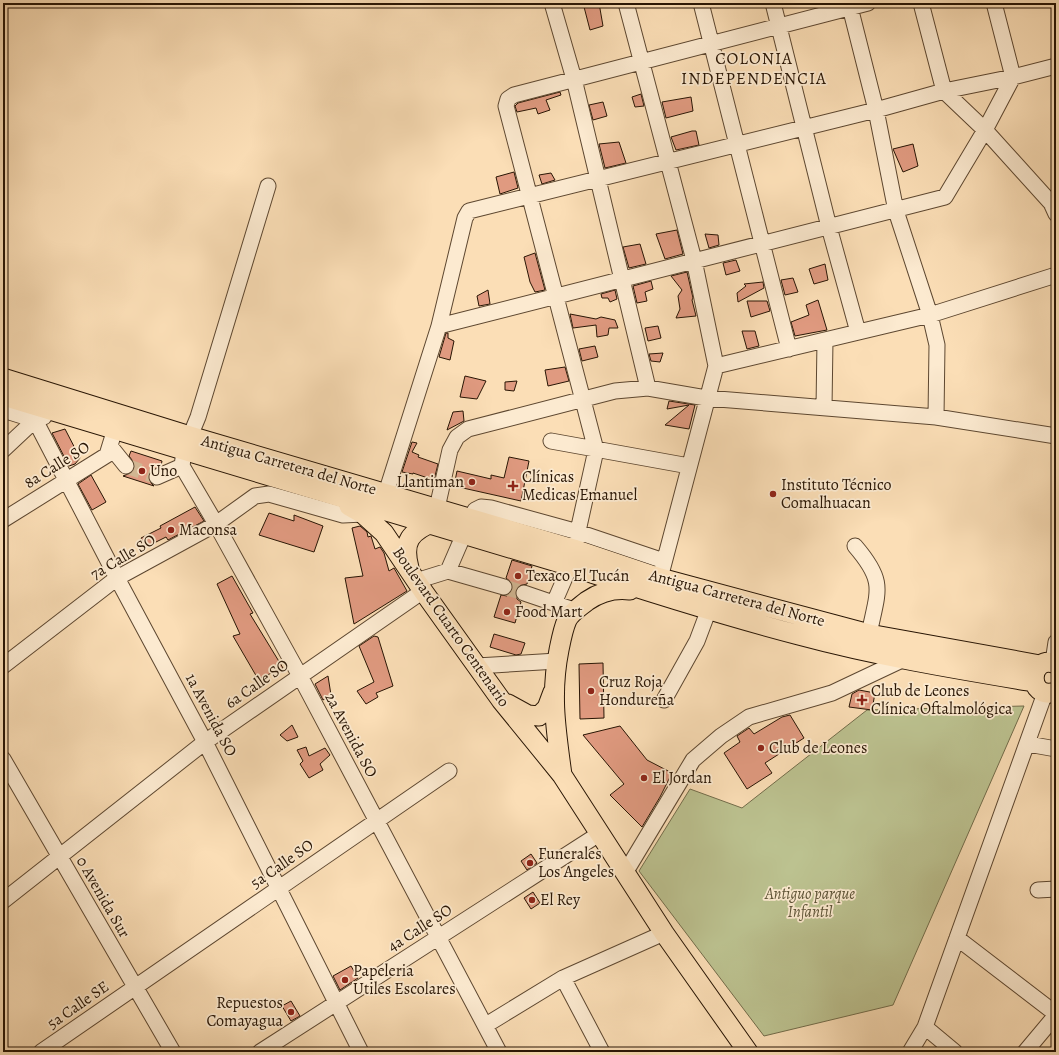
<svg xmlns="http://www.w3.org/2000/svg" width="1059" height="1055" viewBox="0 0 1059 1055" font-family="Alegreya,serif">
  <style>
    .green { fill: #bcc290; stroke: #726c4a }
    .building { fill: #e09a80; stroke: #281504 }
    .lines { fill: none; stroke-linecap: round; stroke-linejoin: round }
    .minor-tunnel { stroke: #d1b692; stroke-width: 15; stroke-dasharray: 15 8; stroke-linecap: butt }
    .minor-casing { stroke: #5d4730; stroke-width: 17 }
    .major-casing { stroke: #281504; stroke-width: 21 }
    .minor { stroke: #fcead0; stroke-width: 15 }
    .major { stroke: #fbdeb6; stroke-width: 19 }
    .poi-dot { fill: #8f2418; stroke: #fcead0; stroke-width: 1.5 }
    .labels { text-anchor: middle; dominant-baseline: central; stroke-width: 3.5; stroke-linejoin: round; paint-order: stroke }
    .street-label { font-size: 16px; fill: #281504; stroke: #fcead0 }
    .poi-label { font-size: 16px; fill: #281504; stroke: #fcead0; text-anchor: start }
    .park-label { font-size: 16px; font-style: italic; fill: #5c5235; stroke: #fcead0 }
    .neighbourhood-label { font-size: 17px; letter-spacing: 1px; fill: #281504; stroke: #fcead0 }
  </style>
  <rect width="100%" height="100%" fill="#fbdeb6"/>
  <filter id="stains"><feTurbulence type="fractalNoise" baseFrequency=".005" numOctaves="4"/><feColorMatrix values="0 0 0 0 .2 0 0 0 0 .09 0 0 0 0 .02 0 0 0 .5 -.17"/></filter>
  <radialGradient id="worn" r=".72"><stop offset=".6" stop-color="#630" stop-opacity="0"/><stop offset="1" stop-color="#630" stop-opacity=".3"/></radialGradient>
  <path class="green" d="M 1024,706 L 893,1005 L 764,1036 L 639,871 L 690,789 L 742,808 L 867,710 Z"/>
  <path class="building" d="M 583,3 L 599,3 L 603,26 L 590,30 Z
    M 560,92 L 561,95 L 546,100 L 550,110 L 538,114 L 536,108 L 517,112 L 515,106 L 518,103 Z
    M 641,94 L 644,106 L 635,107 L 632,97 Z
    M 691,97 L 693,111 L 666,118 L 662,102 Z
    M 603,102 L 607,116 L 593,120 L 589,105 Z
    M 692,131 L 696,131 L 699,145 L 676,150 L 671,137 Z
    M 619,142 L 626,163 L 605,168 L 599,144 Z
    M 913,144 L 918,166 L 903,172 L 893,149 Z
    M 514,172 L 518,188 L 500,194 L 496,177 Z
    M 551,173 L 555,180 L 542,184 L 539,175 Z
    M 677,230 L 683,254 L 665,259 L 656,234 Z
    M 705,234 L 718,235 L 719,245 L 709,248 Z
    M 640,244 L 646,264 L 629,268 L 623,247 Z
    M 535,253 L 545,290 L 535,292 L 530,282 L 524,257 Z
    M 736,260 L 740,271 L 726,275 L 723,263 Z
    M 825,264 L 828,280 L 814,284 L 809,269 Z
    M 687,272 L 693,298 L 692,300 L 696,316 L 676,318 L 680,309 L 678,296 L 682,290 L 671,276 Z
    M 793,278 L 798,292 L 785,295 L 781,280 Z
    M 651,281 L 653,289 L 645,292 L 647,301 L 637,303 L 633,286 Z
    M 763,282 L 764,288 L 738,302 L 737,293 L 746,286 L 744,284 Z
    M 488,290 L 490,304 L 479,306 L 477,296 Z
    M 615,290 L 617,299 L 610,302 L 608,298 L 602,298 L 601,294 Z
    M 818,300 L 827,330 L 795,336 L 791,322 L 809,315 L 806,305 Z
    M 747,301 L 767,301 L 770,311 L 751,317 Z
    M 570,314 L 596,319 L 601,317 L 615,320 L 618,328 L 609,328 L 608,335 L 597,337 L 596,325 L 573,328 Z
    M 658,326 L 661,338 L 648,341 L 645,328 Z
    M 742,331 L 755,331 L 759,346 L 747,349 Z
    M 446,333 L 448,333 L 448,338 L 454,341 L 450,360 L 439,357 Z
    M 595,346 L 598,357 L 582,361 L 579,349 Z
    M 663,353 L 660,362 L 651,361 L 649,354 Z
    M 565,367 L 569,381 L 548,386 L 545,370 Z
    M 465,376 L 486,381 L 477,399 L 460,397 Z
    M 517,381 L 514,391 L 505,390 L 505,382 Z
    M 669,401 L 695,405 L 689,429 L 665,425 L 689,405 L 667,409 Z
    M 463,411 L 464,421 L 447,430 L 453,412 Z
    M 65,429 L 80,458 L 75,464 L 69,466 L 52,433 Z
    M 412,442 L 417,443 L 412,452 L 419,455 L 418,457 L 438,464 L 434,480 L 413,473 L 413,474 L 402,472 Z
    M 131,451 L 162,461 L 161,466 L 150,471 L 148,476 L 149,481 L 154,486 L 123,476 L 131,473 L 134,469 L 135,464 L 129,456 Z
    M 509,457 L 529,461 L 521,501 L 454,486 L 457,471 L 491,479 L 491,475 L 504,478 Z
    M 91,475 L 106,502 L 92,510 L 78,484 Z
    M 195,507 L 204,521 L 168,540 L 166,537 L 146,547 L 141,538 L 161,528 L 160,526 Z
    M 269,513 L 294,521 L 294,515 L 323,526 L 314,552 L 259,535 Z
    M 360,526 L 367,532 L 368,537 L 371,536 L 375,549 L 380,547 L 384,553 L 389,571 L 394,568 L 407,591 L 354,624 L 345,578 L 363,576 L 352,528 Z
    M 512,560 L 532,566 L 527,584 L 518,586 L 515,590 L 517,599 L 521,602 L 515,623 L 494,617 L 501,595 L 507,596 L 512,590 L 513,584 L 506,578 Z
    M 232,576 L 253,613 L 250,614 L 283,668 L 258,679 L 233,636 L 240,634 L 217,584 Z
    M 494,634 L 525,643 L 521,654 L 516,655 L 490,647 Z
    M 374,636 L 378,637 L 393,686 L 376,693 L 378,697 L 366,704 L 357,691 L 374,682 L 359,646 Z
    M 603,663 L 604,718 L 580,719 L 579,664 Z
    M 328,676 L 331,695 L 323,700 L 315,684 Z
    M 859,690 L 875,693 L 872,710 L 849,707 L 852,694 Z
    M 790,715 L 804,738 L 765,763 L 772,773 L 747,789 L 724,753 L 740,742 L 737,736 L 749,728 L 754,734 L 782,717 Z
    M 292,725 L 298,737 L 287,741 L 280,735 Z
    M 620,726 L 647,760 L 672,773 L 660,797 L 642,827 L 610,795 L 624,784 L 583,735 Z
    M 306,747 L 309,756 L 325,748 L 330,755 L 320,764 L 323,770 L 309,778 L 300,764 L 303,761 L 297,750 Z
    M 531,854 L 537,863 L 527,870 L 521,861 Z
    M 533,892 L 540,903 L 531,909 L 524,898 Z
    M 351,966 L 358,978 L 340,990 L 333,976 Z
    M 291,1001 L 300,1016 L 291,1021 L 282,1006 Z"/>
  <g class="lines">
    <path class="minor-tunnel" d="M 126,466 L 157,477
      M 504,587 L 524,593"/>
    <g class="minor-casing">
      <path id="minor" d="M 552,3 L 574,79 L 648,388
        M 626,3 L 694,260 L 716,366 L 660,578
        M 701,3 L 789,349
        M 773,3 L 829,227 L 858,332
        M 849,3 L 876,110 L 896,211 L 930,315 L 937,345 L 936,417
        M 921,3 L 944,91 L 985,130 L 1051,203 L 1056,214
        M 268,186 L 198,417 L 184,451 L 182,466 L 216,524 L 300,676 L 499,1052
        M 439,326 L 945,197 L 985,130 L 1013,77 L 994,3
        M 716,366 L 930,315 L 1056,275
        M 824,408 L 825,340
        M 3,410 L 35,420
        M 35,420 L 117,578 L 205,742 L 361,1052
        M 551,441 L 689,466
        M 110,446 L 126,466
        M 3,450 L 35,420 L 44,417
        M 157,477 L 182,466
        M 386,493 L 439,326 L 465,218 L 469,211 L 876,110 L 944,91 L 1013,77 L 1056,66
        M 437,508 L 450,450 L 457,437 L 468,429 L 615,391 L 648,388 L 706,398 L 936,417 L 1056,436
        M 472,518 L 475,510 L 481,507 L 491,508 L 578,532 L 664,561
        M 3,520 L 107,455 L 115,429
        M 855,546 C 886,582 878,590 869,634
        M 574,549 L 596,450 L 506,106 L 508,99 L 514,95 L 868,3
        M 448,571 L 464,534
        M 416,581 L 448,571 L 504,587
        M 524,593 L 574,610
        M 554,603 L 570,566
        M 1053,662 L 1056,642
        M 3,666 L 117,578 L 216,524 L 255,496 L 269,494 L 343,515 L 363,514
        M 477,666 L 557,661
        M 664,700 L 697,641 L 709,609
        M 1028,744 L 1056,749
        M 3,759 L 173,1052
        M 625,873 L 693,760 L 721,736 L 749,717 L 832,693 L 904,659
        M 1038,890 L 1056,889
        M 3,901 L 205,742 L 423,591
        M 957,938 L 1056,1014
        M 563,978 L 602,1052
        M 486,1025 L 563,978 L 664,933
        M 925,1027 L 955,1052
        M 41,1052 L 449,771
        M 260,1052 L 599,834
        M 910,1052 L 925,1027 L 1045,693
        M 1025,1052 L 1056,1015"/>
    </g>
    <g class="major-casing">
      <path id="major" d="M 3,378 L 190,436 L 574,549 L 660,578 L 869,634 L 1040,665
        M 3,396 L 570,566 C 646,591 722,615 799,635 C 877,656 956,669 1034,682
        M 349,506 L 363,514 L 384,533 L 423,591 L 501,700 L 562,775 L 664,933 L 748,1052
        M 409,568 C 402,541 410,532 435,521
        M 1056,664 C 1029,653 1025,701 1056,692
        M 508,704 L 528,715 L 539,716 L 547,708 L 553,692
        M 562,775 C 556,730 550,695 559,650 C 561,640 563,629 567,620 C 571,612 580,607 587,601 C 600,592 615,588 630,590"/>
    </g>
    <use href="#minor" class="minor"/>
    <use href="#major" class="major"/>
  </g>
  <g class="poi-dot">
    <circle cx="142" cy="471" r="4"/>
    <circle cx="472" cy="482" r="4"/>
    <path d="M511 480h4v4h4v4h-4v4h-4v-4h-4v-4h4z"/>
    <circle cx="773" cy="494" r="4"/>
    <circle cx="171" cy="530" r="4"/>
    <circle cx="518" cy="576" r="4"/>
    <circle cx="507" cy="612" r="4"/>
    <circle cx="591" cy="691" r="4"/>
    <path d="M860 694h4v4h4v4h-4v4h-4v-4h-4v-4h4z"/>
    <circle cx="761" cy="748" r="4"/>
    <circle cx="644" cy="778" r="4"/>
    <circle cx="530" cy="863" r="4"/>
    <circle cx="532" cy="900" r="4"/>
    <circle cx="345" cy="980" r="4"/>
    <circle cx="291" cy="1012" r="4"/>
  </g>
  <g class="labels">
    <g class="street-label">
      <text transform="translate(57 465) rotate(-32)">8a Calle SO</text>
      <text transform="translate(289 465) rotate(16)">Antigua Carretera del Norte</text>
      <text transform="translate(123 557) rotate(-31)">7a Calle SO</text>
      <text transform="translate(737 598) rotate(15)">Antigua Carretera del Norte</text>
      <text transform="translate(451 627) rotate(55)">Boulevard Cuarto Centenario</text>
      <text transform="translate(257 684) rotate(-35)">6a Calle SO</text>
      <text transform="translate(211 715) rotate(62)">1a Avenida SO</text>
      <text transform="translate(351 735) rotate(62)">2a Avenida SO</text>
      <text transform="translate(282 864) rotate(-35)">5a Calle SO</text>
      <text transform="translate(103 897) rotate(60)">0 Avenida Sur</text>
      <text transform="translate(420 928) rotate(-33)">4a Calle SO</text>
      <text transform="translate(78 1005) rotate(-35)">5a Calle SE</text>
    </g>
    <g class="poi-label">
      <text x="150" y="471">Uno</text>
      <text x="522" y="477">Clínicas<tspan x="522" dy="18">Medicas Emanuel</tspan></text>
      <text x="464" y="482" text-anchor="end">Llantiman</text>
      <text x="781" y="485">Instituto Técnico<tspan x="781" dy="18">Comalhuacan</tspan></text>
      <text x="179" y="530">Maconsa</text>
      <text x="526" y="576">Texaco El Tucán</text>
      <text x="515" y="612">Food Mart</text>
      <text x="599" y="682">Cruz Roja<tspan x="599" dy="18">Hondureña</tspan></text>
      <text x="871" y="691">Club de Leones<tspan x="871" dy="18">Clínica Oftalmológica</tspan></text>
      <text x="769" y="748">Club de Leones</text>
      <text x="652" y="778">El Jordan</text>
      <text x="538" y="854">Funerales<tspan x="538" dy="18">Los Angeles</tspan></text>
      <text x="540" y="900">El Rey</text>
      <text x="353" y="971">Papeleria<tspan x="353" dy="18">Utiles Escolares</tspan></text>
      <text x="283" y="1003" text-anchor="end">Repuestos<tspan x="283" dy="18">Comayagua</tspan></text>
    </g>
    <g class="park-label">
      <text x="810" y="894">Antiguo parque<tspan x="810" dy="18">Infantil</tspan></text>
    </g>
    <g class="neighbourhood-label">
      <text x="754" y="58">COLONIA<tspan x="754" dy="20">INDEPENDENCIA</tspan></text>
    </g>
  </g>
  <rect width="1059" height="1055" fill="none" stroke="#fbdeb6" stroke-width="16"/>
  <rect x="4" y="4" width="1051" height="1047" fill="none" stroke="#281504" stroke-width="2"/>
  <rect x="8" y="8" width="1043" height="1039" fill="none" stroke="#281504"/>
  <rect width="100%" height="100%" filter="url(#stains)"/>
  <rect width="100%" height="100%" fill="url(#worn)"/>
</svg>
